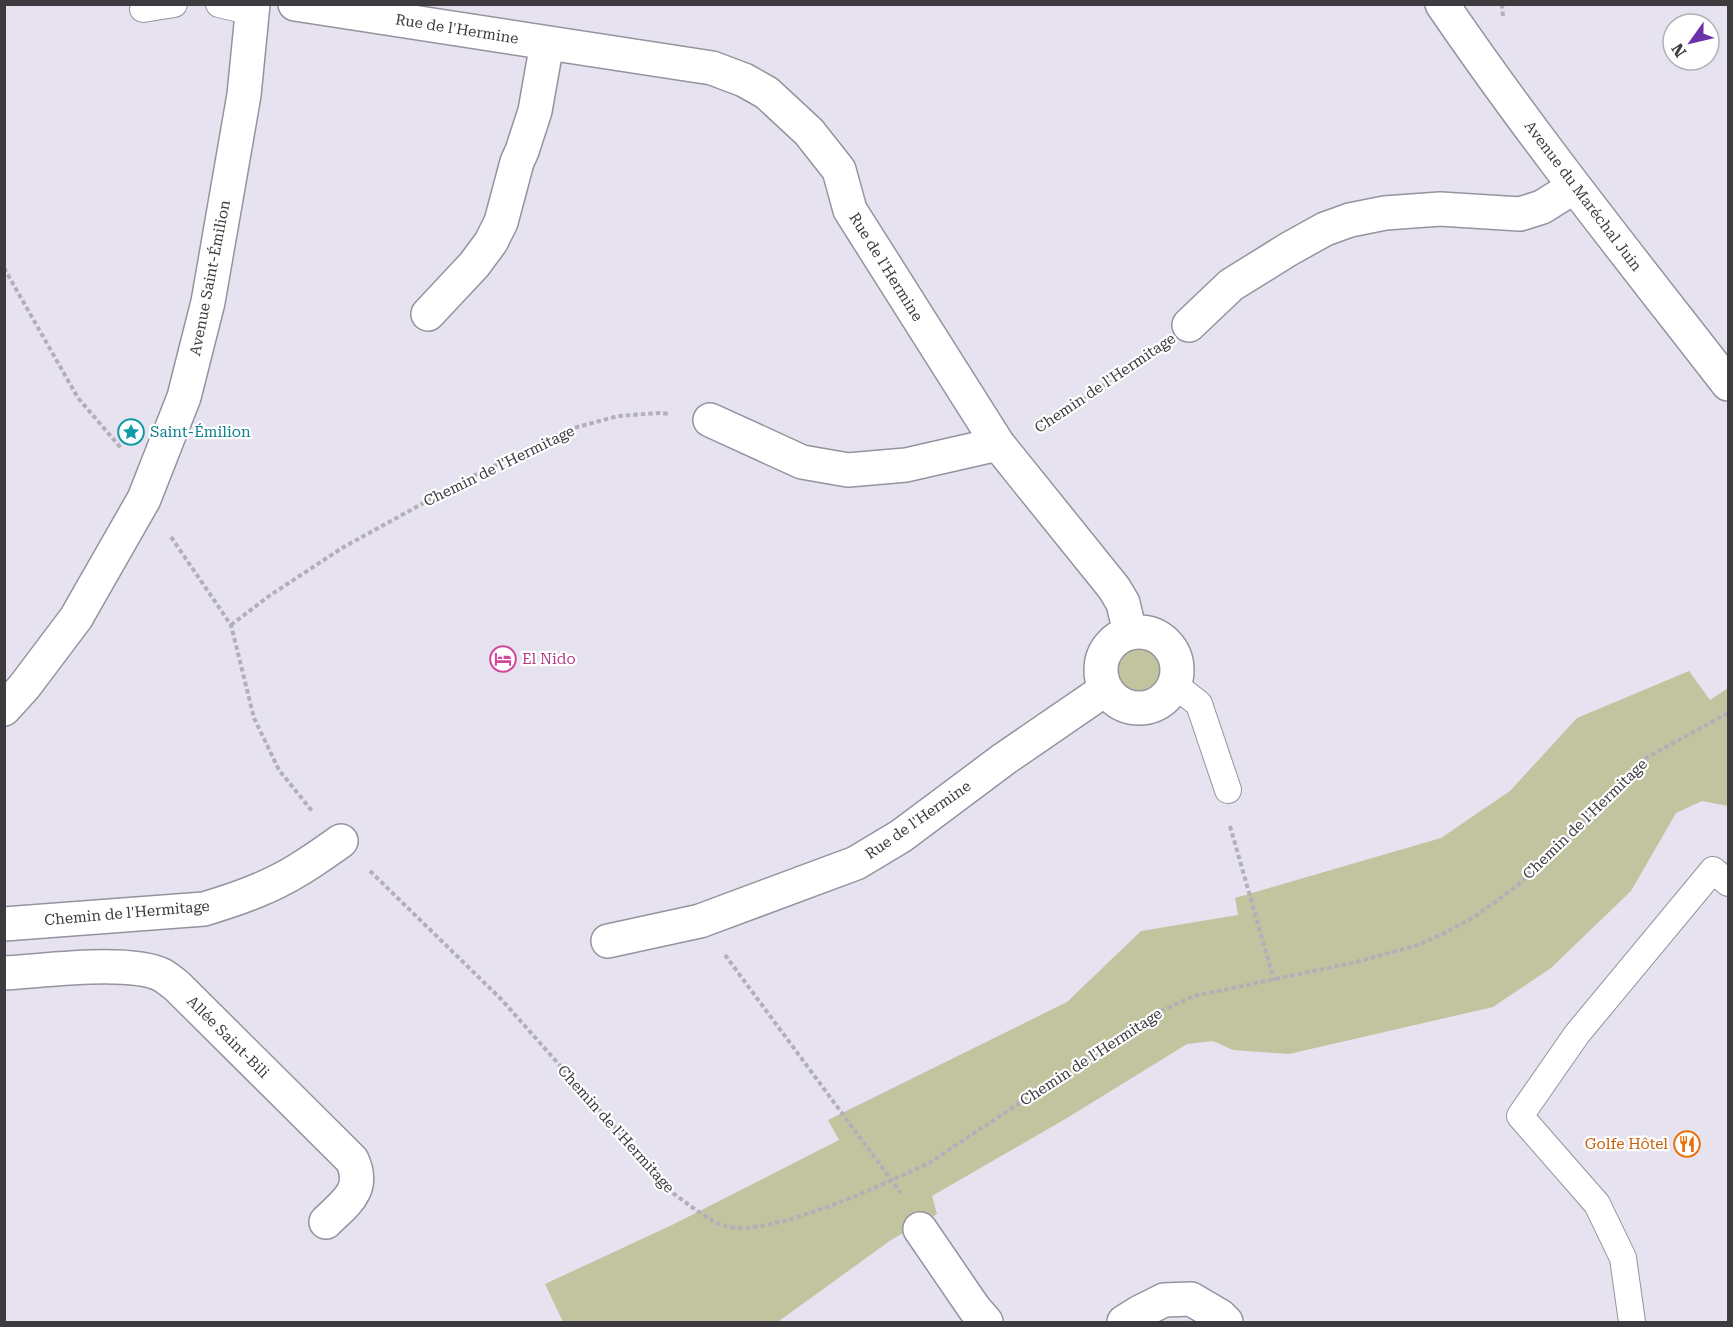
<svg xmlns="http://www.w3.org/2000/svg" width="1733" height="1327" viewBox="0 0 1733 1327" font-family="'Roboto Serif',serif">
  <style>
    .green { fill: #c1c49f }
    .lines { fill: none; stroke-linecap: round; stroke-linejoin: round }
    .lane-casing { stroke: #96929e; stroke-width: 28 }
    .street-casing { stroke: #96929e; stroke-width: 36 }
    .secondary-casing { stroke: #96929e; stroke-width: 36 }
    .path { stroke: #b3afba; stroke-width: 4; stroke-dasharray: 4.5 3; stroke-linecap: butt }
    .lane { stroke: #fff; stroke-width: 26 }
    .street { stroke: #fff; stroke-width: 33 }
    .secondary { stroke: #fff; stroke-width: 33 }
    .labels { text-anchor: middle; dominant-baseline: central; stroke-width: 4.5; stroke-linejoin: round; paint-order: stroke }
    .street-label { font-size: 15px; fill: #3d3b40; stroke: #fff }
    .culture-label { font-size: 15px; fill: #0d838f; stroke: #fff; text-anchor: start }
    .hotel-label { font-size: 15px; fill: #b23c85; stroke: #fff; text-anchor: start }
    .food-label { font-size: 15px; fill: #c56008; stroke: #fff; text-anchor: end }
  </style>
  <rect width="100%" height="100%" fill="#e6e2ef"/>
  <path class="green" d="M1113 671a26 26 0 1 1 52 0a26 26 0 1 1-52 0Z
    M 1689,671 L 1710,700 L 1728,688 L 1728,806 L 1702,801 L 1676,813 L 1631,891 L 1551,968 L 1493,1007 L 1289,1054 L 1233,1050 L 1213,1041 L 1187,1044 L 1067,1118 L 932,1196 L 937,1214 L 891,1240 L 779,1321 L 563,1322 L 545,1284 L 674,1224 L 839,1140 L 828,1120 L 1067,1002 L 1141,931 L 1238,915 L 1235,898 L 1441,838 L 1510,791 L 1577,718 Z"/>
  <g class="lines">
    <g class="lane-casing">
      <path id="lane" d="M 219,4 L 252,12
        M 143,9 L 174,4
        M 1175,685 L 1199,704 L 1228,790
        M 1632,1322 L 1623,1258 L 1597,1204 L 1520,1116 L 1577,1034 L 1713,870 L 1728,883"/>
    </g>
    <g class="street-casing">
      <path id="street" d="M 295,4 L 712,68 L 744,80 L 767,93 L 809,132 L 839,170 L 850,210 L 998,444 L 1114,588 L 1123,603 L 1130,633
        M 428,314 L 474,265 L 491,242 L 501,222 L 517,162 L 522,151 L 535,111 L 547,43
        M 1189,325 L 1231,285 L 1289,249 L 1325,229 L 1350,220 L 1385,213 L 1440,209 L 1520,214 L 1542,207 L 1574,187
        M 710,420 L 802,462 L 848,470 L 906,465 L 998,444
        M1101 670a38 38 0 1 1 76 0a38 38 0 1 1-76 0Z
        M 4,709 L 24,687 L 76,618 L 144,499 L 184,397 L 208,302 L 244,95 L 253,4
        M 4,924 L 204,909 C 237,899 269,888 298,870 C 313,861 327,851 341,841
        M 608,941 L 700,921 L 856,863 L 901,836 L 1004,759 L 1106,689
        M 4,973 C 43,971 129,959 162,975 C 167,978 172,982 177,986 L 352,1160 C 366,1190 346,1202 326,1222
        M 920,1229 L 974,1308 L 986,1322
        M 1124,1322 L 1140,1312 L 1164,1300 L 1191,1299 L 1220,1316 L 1226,1322"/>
    </g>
    <g class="secondary-casing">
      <path id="secondary" d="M 1442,4 C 1532,136 1631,259 1728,384"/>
    </g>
    <path class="path" d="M 1502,4 L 1503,17
      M 4,268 L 78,398 L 121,448
      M 1039,430 L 1156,349
      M 171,537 L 231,625 L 254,718 L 279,770 L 312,811
      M 231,625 L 269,596 L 342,548 L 467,479 L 570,429 L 618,416 L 660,413 L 670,414
      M 1230,826 L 1274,980
      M 370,871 L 501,999 L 674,1194 C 687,1203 710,1222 725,1226 C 769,1239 886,1183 929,1163 L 1154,1014 L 1194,996 L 1352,963 L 1415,946 L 1445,933 L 1477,915 L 1518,885 L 1568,838 L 1617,785 L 1648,757 L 1728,713
      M 725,955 L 901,1193"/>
    <use href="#lane" class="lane"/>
    <use href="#street" class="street"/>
    <use href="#secondary" class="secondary"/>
  </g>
  <defs>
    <g id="sight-ring" transform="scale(1.35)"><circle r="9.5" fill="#fff" stroke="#0f9aa8" stroke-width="1.5"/><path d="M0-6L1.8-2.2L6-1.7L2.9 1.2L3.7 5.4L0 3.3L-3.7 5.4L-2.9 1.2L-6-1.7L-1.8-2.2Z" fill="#0f9aa8"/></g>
    <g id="hotel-ring" transform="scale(1.35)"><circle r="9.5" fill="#fff" stroke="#d1479c" stroke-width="1.5"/><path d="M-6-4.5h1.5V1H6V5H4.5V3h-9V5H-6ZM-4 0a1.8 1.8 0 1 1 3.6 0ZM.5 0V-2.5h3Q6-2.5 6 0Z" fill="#d1479c"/></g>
    <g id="restaurant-ring" transform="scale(1.35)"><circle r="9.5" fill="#fff" stroke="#e8710a" stroke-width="1.5"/><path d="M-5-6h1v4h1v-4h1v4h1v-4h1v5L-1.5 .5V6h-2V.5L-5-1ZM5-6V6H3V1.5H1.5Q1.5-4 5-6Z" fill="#e8710a"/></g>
  </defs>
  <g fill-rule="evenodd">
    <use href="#sight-ring" x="131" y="432"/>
    <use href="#hotel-ring" x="503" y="659"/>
    <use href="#restaurant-ring" x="1687" y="1144"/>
  </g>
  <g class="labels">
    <g class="street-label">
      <text transform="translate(457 29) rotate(9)">Rue de l'Hermine</text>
      <text transform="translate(1583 196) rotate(53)">Avenue du Maréchal Juin</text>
      <text transform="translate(886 267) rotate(58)">Rue de l'Hermine</text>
      <text transform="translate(210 278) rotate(-79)">Avenue Saint-Émilion</text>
      <text transform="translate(1105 383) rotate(-34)">Chemin de l'Hermitage</text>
      <text transform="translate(499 466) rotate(-26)">Chemin de l'Hermitage</text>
      <text transform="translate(1585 819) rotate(-44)">Chemin de l'Hermitage</text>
      <text transform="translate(918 820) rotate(-35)">Rue de l'Hermine</text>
      <text transform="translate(127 913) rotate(-5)">Chemin de l'Hermitage</text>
      <text transform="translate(228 1037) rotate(45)">Allée Saint-Bili</text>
      <text transform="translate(1091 1057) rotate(-33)">Chemin de l'Hermitage</text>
      <text transform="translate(616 1129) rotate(48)">Chemin de l'Hermitage</text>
    </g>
    <g class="culture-label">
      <text x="150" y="432">Saint-Émilion</text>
    </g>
    <g class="hotel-label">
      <text x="522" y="659">El Nido</text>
    </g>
    <g class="food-label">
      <text x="1668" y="1144">Golfe Hôtel</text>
    </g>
  </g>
  <rect width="1733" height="1327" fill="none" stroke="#3d3b40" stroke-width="12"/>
  <g transform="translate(1691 42) rotate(236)"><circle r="28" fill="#ffffff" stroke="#b1b1b3" stroke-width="1.5"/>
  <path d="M0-4.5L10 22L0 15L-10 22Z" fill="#6c33a9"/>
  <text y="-9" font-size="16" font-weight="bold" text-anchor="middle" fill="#3d3b40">N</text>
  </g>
</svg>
